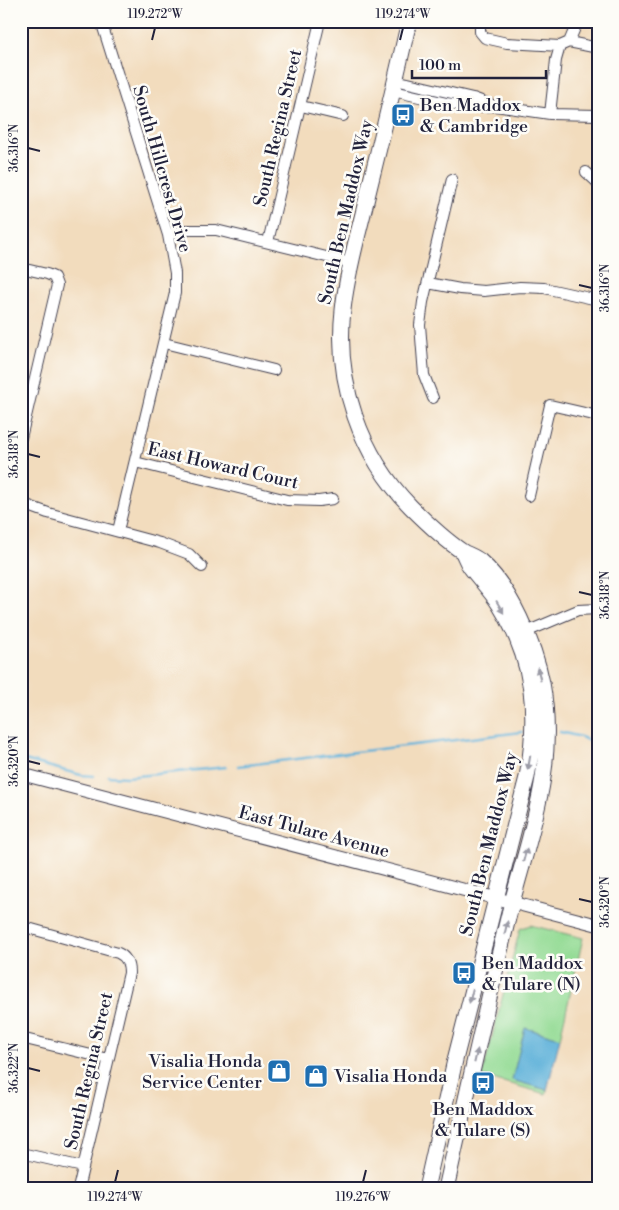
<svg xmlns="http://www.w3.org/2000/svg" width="619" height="1210" viewBox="0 0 619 1210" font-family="'Libre Bodoni',serif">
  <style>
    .green { fill: #95dc96; stroke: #5c7f68 }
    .water { fill: #5db1d9; stroke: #406a8a }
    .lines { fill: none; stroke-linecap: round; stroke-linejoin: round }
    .stream { stroke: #5db1d9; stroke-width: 2.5 }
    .minor-casing { stroke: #413e4e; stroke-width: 12 }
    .tertiary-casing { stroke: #413e4e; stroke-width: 14 }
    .secondary-casing { stroke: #413e4e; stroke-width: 17 }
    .minor { stroke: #fff; stroke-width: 10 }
    .tertiary { stroke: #fff; stroke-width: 12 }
    .secondary { stroke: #fff; stroke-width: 15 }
    .oneway { fill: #9c9ca7 }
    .ticks { fill: none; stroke: #22223b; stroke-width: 2 }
    .labels { text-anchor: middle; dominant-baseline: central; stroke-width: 5; stroke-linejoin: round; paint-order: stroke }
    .poi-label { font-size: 18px; fill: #22223b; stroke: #fdfcf7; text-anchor: start }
    .street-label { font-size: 18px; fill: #22223b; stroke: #fdfcf7 }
    .neatline { fill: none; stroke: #22223b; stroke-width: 2 }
    .ticks-label { font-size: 12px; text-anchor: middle; fill: #22223b }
  </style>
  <rect width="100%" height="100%" fill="#fdfcf7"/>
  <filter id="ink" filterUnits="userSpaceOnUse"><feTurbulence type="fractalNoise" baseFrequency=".02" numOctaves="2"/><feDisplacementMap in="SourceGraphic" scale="10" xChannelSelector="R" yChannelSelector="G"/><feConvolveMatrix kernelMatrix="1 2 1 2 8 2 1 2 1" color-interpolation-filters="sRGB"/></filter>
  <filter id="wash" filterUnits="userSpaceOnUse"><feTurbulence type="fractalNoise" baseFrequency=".0096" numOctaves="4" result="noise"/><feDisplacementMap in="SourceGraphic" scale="20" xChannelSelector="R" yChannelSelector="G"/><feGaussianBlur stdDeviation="1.12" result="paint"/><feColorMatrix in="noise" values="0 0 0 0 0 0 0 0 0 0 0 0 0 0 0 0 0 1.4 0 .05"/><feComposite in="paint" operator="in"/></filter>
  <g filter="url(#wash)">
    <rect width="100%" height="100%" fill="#f2dcbd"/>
    <path class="green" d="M 530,925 L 583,938 L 560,1038 L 525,1028 L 512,1080 L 547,1090 L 546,1094 L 482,1076 L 520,929 Z"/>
    <path class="water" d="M 525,1028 L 560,1038 L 547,1090 L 512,1080 Z"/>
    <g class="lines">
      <path class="stream" d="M 560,732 L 581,737 L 598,745
        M 21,759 L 81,775 L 94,776
        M 238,766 L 522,732
        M 108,776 L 127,777 L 226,767"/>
    </g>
  </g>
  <g filter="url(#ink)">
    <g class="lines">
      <g class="minor-casing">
        <path id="minor" d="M 101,21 L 168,235 L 175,273 L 175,293 L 118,531
          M 480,21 L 480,32 L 485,38 L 507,43 L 560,46
          M 569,42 L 598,48
          M 395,80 L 473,98 L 492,105
          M 393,91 L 446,103 L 471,107 L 495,106 L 550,114 L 598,115
          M 301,106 L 343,116
          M 550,114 L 556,60 L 560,46 L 569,42 L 578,21
          M 586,172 L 598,183
          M 168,235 L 184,230 L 216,230 L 351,263
          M 268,242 L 320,21
          M 21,268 L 47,274 L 54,277 L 57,285 L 21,438
          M 428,283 L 460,289 L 484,291 L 520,287 L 544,288 L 598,300
          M 164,343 L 274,370
          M 433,398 L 424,375 L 420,325 L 423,302 L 452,179
          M 135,462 L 287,500 L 319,501 L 333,499
          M 529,496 L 550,405 L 598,416
          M 21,503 L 48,513 L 160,543 L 189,554 L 202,567
          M 526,632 L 578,610 L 598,609
          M 21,926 L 118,953 C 127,957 129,964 129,973 L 78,1189
          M 21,1038 L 108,1059
          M 21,1153 L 83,1167"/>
      </g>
      <g class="tertiary-casing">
        <path id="tertiary" d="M 21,774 L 598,925"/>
      </g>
      <g class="secondary-casing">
        <path id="secondary" d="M 409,21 C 396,79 382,136 368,193 C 359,232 347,271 343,310 C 335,382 360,455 411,507 C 424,520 448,542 463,552 C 469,555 475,557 480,561 C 510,586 535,646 542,683 C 558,769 528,837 508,918 C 486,1008 466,1098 446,1189
          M 426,1189 L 455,1060 L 527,777 C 539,713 534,660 499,604 C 491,591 480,580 471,568 C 467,563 465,556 462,551"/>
      </g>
      <use href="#minor" class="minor"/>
      <use href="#tertiary" class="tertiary"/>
      <use href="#secondary" class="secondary"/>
    </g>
    <defs><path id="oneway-solid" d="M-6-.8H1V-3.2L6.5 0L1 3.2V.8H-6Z" transform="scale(1.25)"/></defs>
    <g class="oneway">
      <use href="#oneway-solid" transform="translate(500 607) rotate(59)"/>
      <use href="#oneway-solid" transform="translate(539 674) rotate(-103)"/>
      <use href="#oneway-solid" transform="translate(529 763) rotate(100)"/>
      <use href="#oneway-solid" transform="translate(525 855) rotate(-75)"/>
      <use href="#oneway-solid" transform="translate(506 928) rotate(-77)"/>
      <use href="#oneway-solid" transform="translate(471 996) rotate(104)"/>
      <use href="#oneway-solid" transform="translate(476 1056) rotate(-77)"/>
    </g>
  </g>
  <path class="ticks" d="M 152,40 L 155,28M 400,40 L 403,28M 28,148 L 40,151M 579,285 L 592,288M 28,454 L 40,457M 579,592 L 592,595M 28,761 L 40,764M 579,899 L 592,902M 28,1068 L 40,1071M 115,1182 L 118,1170M 363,1182 L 366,1170"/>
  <defs>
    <g id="bus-square" transform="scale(1.25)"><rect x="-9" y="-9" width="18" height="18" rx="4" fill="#1f6fb2" stroke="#fdfcf7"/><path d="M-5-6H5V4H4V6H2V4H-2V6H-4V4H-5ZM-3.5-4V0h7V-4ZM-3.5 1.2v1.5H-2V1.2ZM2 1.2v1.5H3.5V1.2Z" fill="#fff"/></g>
    <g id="shop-square" transform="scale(1.25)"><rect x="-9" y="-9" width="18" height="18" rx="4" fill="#1f6fb2" stroke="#fdfcf7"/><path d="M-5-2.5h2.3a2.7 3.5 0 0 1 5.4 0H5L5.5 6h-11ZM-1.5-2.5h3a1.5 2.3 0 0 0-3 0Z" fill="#fff"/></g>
  </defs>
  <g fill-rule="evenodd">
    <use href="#bus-square" x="403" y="115"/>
    <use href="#bus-square" x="464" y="973"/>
    <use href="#shop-square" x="279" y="1071"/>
    <use href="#shop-square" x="316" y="1076"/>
    <use href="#bus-square" x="483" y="1083"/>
  </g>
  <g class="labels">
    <g class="poi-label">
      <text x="420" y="105">Ben Maddox<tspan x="420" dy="21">&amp; Cambridge</tspan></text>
      <text x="482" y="963">Ben Maddox<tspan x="482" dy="21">&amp; Tulare (N)</tspan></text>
      <text x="262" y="1061" text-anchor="end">Visalia Honda<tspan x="262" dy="21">Service Center</tspan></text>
      <text x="334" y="1076">Visalia Honda</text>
      <text x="483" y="1109" text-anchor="middle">Ben Maddox<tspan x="483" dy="21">&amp; Tulare (S)</tspan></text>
    </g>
    <g class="street-label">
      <text transform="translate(278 128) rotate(-77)">South Regina Street</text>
      <text transform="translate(162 169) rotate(74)">South Hillcrest Drive</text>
      <text transform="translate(346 212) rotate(-77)">South Ben Maddox Way</text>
      <text transform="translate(223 466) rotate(13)">East Howard Court</text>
      <text transform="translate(314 832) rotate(15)">East Tulare Avenue</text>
      <text transform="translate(489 844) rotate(-76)">South Ben Maddox Way</text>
      <text transform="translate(89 1071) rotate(-77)">South Regina Street</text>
    </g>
  </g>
  <rect width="619" height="1210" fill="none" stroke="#fdfcf7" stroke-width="55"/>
  <path d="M412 70v8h134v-8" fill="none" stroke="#22223b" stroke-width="2.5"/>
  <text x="419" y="70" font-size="15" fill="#22223b" stroke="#fdfcf7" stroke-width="4" paint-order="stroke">100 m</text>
  <rect x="28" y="28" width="564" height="1154" class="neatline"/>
  <g class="ticks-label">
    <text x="155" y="18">119.272°W</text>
    <text x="403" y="18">119.274°W</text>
    <text transform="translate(14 148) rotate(-90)" y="4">36.316°N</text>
    <text transform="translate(605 288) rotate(-90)" y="4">36.316°N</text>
    <text transform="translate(14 454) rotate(-90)" y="4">36.318°N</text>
    <text transform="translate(605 595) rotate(-90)" y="4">36.318°N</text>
    <text transform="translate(14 761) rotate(-90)" y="4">36.320°N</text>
    <text transform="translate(605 902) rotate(-90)" y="4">36.320°N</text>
    <text transform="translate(14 1068) rotate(-90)" y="4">36.322°N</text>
    <text x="115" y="1201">119.274°W</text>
    <text x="363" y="1201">119.276°W</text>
  </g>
</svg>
